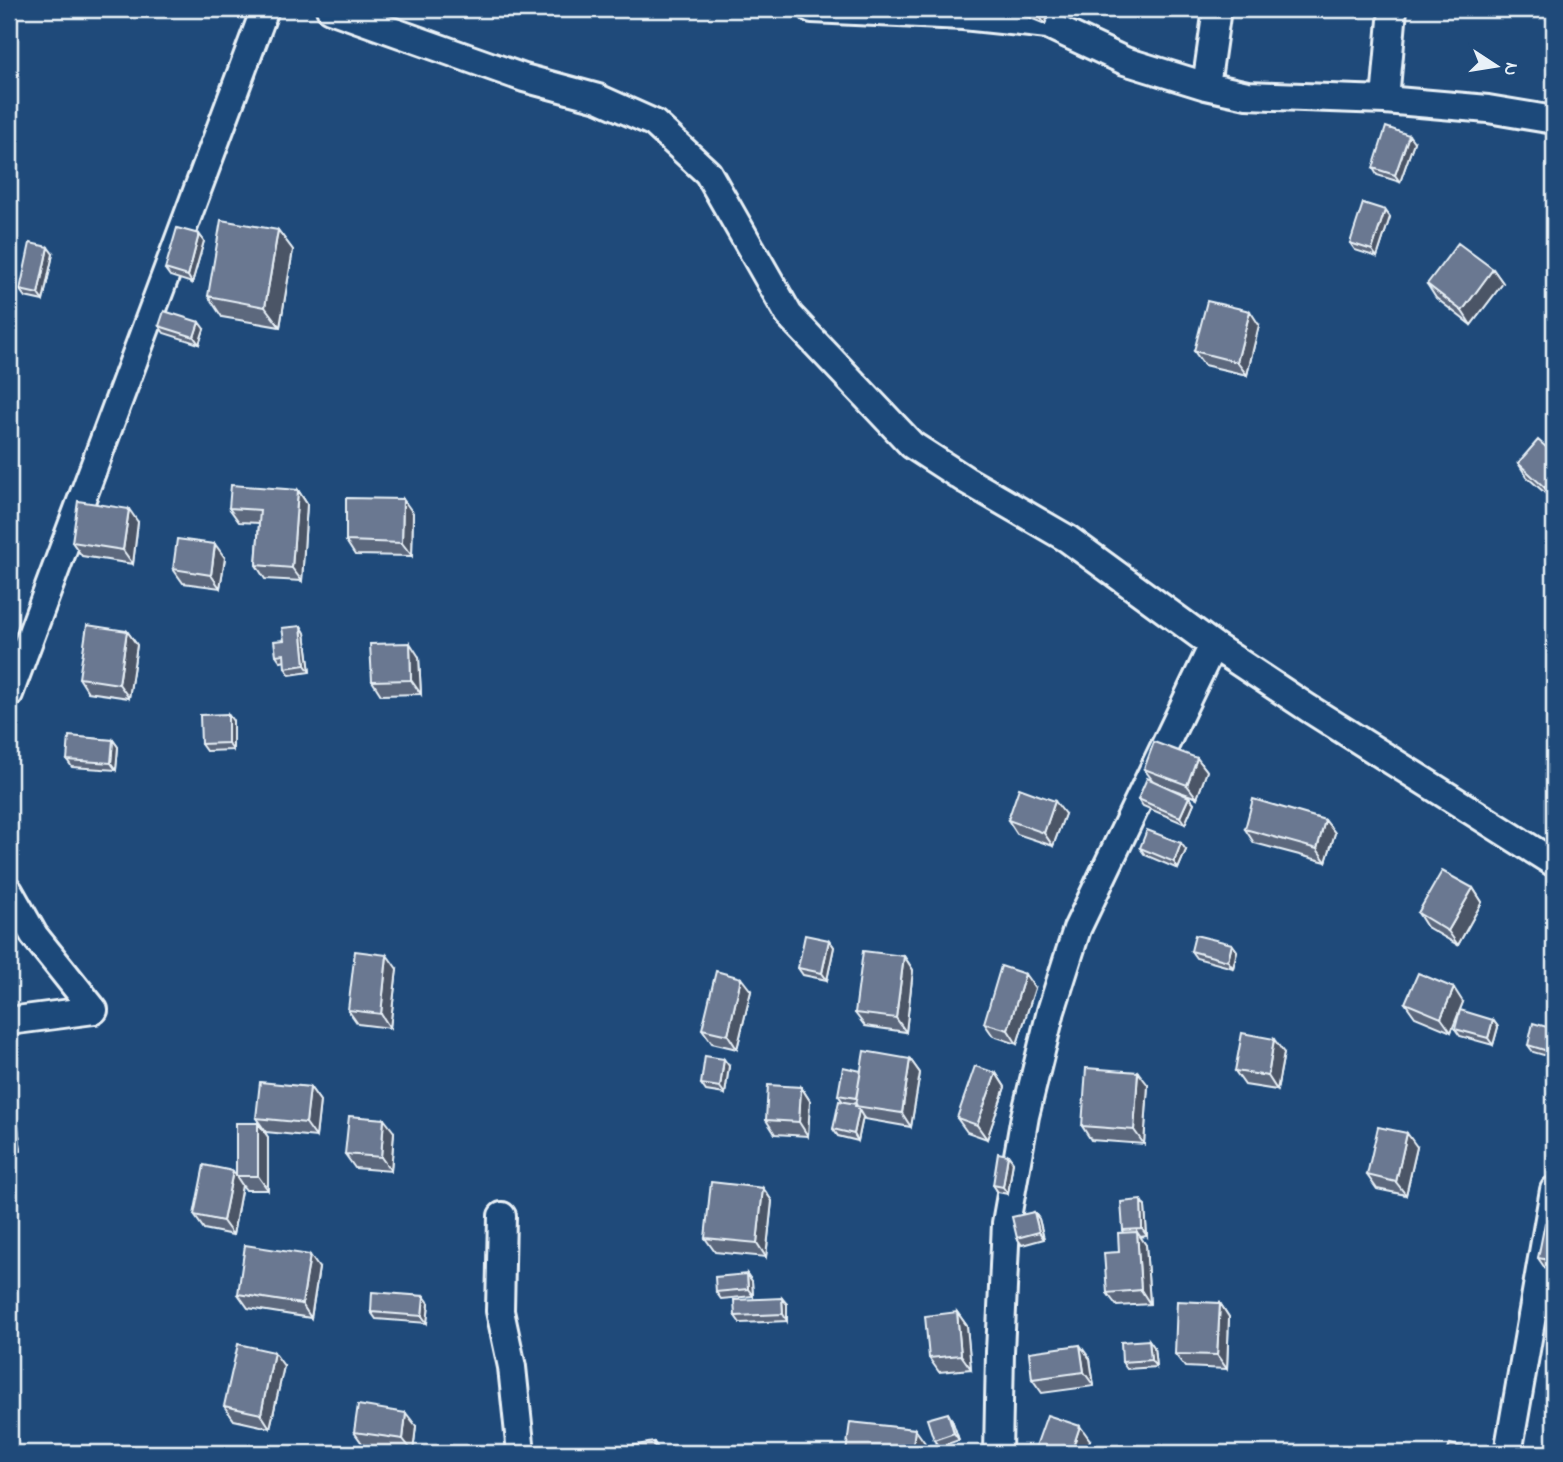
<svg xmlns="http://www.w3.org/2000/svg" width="1563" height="1462" viewBox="0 0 1563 1462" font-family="'Indie Flower',sans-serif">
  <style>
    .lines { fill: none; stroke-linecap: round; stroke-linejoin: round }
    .street-casing { stroke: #e8f1f8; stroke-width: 32 }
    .street { stroke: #1f4a7a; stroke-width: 26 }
    .wall { fill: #5c677d; stroke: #e8f1f8; stroke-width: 2 }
    .shaded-wall { fill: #4b5466; stroke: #e8f1f8; stroke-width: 2 }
    .building { fill: #6b7891; stroke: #e8f1f8; stroke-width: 2 }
  </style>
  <rect width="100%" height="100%" fill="#1f4a7a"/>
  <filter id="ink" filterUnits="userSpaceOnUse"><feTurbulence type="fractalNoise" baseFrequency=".0143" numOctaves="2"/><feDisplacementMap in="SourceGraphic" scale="14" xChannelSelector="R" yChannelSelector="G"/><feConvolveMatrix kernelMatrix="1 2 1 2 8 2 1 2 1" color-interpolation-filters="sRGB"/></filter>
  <g filter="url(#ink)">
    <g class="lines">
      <g class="street-casing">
        <path id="street" d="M 330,9 L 524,78 L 598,98 L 654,123 L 708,173 L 789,315 L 912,445 L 966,480 L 1068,539 L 1213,645 L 1308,708 L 1554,863
          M 812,9 L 963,16 L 1048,25 L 1125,61 L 1206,86 L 1247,95 L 1385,100 L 1488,109 L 1554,120
          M 1206,86 L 1217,9
          M 1385,100 L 1393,9
          M 9,694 L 265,9
          M 9,891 L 34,935 L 94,1010
          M 9,1021 L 94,1010
          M 502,1216 L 500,1311 L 512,1367 L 521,1453
          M 998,1453 L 1000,1352 L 1006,1223 L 1025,1116 L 1051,1011 L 1077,929 L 1213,645
          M 1508,1453 L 1554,1190"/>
      </g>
      <use href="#street" class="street"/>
    </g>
    <path class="wall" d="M 1008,9 L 1051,9 L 1045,24 Z
      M 1414,142 L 1400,182 L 1377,175 L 1373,168 Z
      M 1385,210 L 1390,217 L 1377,257 L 1355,250 L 1350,243 Z
      M 278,230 L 293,250 L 280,327 L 222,317 L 208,296 Z
      M 199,234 L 204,241 L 192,283 L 170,276 L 165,269 Z
      M 53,254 L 43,301 L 25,297 L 20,290 Z
      M 1493,269 L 1503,283 L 1471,325 L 1436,298 L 1427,284 Z
      M 1259,325 L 1247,375 L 1204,365 L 1194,351 Z
      M 159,326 L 204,329 L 199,344 L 164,333 Z
      M 1554,454 L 1554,501 L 1527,477 L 1518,463 Z
      M 298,490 L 307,504 L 302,581 L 265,579 L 256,565 L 259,523 L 239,522 L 229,508 Z
      M 413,513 L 412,556 L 355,555 L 346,541 Z
      M 138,522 L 133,564 L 82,556 L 72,542 Z
      M 225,558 L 220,588 L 183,583 L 173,569 Z
      M 301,626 L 305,633 L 310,672 L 290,675 L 285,668 L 285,661 L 281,662 L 276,655 L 284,640 Z
      M 127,631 L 137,645 L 129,698 L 88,692 L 79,678 Z
      M 419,657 L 421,694 L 381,695 L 372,681 Z
      M 233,721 L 233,750 L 206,751 L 201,744 Z
      M 113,740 L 118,747 L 116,770 L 72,767 L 67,760 Z
      M 1197,758 L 1207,771 L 1197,798 L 1172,789 L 1189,797 L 1194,803 L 1185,824 L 1143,806 L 1138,799 L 1153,781 L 1144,769 Z
      M 1065,814 L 1053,846 L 1017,834 L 1008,820 Z
      M 1325,820 L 1335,833 L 1326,862 L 1254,843 L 1245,829 Z
      M 1140,848 L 1186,850 L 1178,869 L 1145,855 Z
      M 1473,888 L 1482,902 L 1458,945 L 1427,927 L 1418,913 Z
      M 829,940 L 834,947 L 827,980 L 803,975 L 798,968 Z
      M 1232,944 L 1237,951 L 1233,968 L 1196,958 L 1191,951 Z
      M 904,956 L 913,970 L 906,1032 L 865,1026 L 855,1013 Z
      M 397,969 L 390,1028 L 358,1024 L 348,1010 Z
      M 1035,988 L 1017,1044 L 993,1036 L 984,1023 Z
      M 751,991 L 737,1049 L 712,1043 L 702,1029 Z
      M 1463,1002 L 1451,1032 L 1415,1017 L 1405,1003 Z
      M 1493,1020 L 1498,1027 L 1493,1045 L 1460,1036 L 1455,1029 Z
      M 1554,1029 L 1554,1058 L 1533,1052 L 1528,1045 Z
      M 1284,1053 L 1277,1090 L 1245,1085 L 1235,1071 Z
      M 910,1059 L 920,1073 L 911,1127 L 865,1119 L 863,1117 L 858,1141 L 838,1136 L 833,1129 L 843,1102 L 838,1095 L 861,1071 Z
      M 729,1066 L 725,1094 L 706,1091 L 701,1084 Z
      M 996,1073 L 1005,1087 L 987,1139 L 967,1132 L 957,1118 Z
      M 1148,1085 L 1144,1144 L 1091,1140 L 1082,1126 Z
      M 310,1087 L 320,1101 L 316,1137 L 266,1132 L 256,1118 Z
      M 801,1087 L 810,1101 L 808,1136 L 775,1134 L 766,1120 Z
      M 9,1114 L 18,1126 L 21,1151 L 9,1153 Z
      M 258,1123 L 268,1137 L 268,1190 L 246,1190 L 242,1185 L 233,1235 L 204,1229 L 194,1215 L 236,1175 Z
      M 394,1132 L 391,1171 L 355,1168 L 345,1154 Z
      M 1417,1147 L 1406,1195 L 1377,1189 L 1367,1175 Z
      M 1008,1155 L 1013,1162 L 1008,1194 L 998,1192 L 993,1185 Z
      M 763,1188 L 772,1201 L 766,1257 L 715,1252 L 705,1238 Z
      M 1145,1207 L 1147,1236 L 1140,1237 L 1146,1245 L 1150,1304 L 1117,1306 L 1107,1293 L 1124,1233 L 1123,1230 Z
      M 1034,1212 L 1039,1219 L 1044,1239 L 1022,1245 L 1017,1238 Z
      M 1554,1225 L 1554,1273 L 1547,1271 L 1538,1258 Z
      M 319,1268 L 311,1318 L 248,1308 L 238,1294 Z
      M 747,1274 L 752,1281 L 753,1296 L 721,1299 L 716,1292 Z
      M 429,1303 L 427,1323 L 376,1319 L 371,1312 Z
      M 1220,1303 L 1229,1317 L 1227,1369 L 1185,1367 L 1175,1354 Z
      M 787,1304 L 787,1321 L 740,1323 L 735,1316 Z
      M 957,1312 L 967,1326 L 971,1369 L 939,1372 L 929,1358 Z
      M 1149,1340 L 1154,1347 L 1156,1367 L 1127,1369 L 1122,1362 Z
      M 1090,1359 L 1094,1386 L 1042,1393 L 1032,1379 Z
      M 284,1366 L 270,1428 L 234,1420 L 224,1406 Z
      M 952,1420 L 959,1440 L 939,1447 L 934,1440 Z
      M 416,1426 L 413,1452 L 364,1446 L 354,1432 Z
      M 1090,1440 L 1085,1453 L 1042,1453 L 1036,1446 Z"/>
    <path class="shaded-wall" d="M 1043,9 L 1051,9 L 1045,24 L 1040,17 Z
      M 1409,135 L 1414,142 L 1400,182 L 1395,175 Z
      M 1385,210 L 1390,217 L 1377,257 L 1372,250 Z
      M 278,230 L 293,250 L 280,327 L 265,307 Z
      M 199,234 L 204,241 L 192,283 L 188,276 Z
      M 48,247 L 53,254 L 43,301 L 38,294 Z
      M 1493,269 L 1503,283 L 1471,325 L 1462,311 Z
      M 1250,311 L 1259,325 L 1247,375 L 1237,362 Z
      M 199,322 L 204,329 L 199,344 L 194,337 Z
      M 1554,477 L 1554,501 L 1545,488 Z
      M 298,490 L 307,504 L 302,581 L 292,568 Z
      M 403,499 L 413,513 L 412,556 L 402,543 Z
      M 129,509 L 138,522 L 133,564 L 123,550 Z
      M 215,544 L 225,558 L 220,588 L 211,575 Z
      M 301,626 L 305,633 L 310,672 L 305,665 Z
      M 127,631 L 137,645 L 129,698 L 119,684 Z
      M 410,643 L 419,657 L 421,694 L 411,680 Z
      M 228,714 L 233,721 L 233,750 L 228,743 Z
      M 113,740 L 118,747 L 116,770 L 111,763 Z
      M 1197,758 L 1207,771 L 1197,798 L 1187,785 Z
      M 1189,797 L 1194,803 L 1185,824 L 1180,817 Z
      M 1055,801 L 1065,814 L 1053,846 L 1044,833 Z
      M 1325,820 L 1335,833 L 1326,862 L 1317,849 Z
      M 1181,843 L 1186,850 L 1178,869 L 1174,862 Z
      M 1473,888 L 1482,902 L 1458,945 L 1448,931 Z
      M 829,940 L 834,947 L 827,980 L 822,973 Z
      M 1232,944 L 1237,951 L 1233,968 L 1228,961 Z
      M 387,955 L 397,969 L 390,1028 L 381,1014 Z
      M 904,956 L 913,970 L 906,1032 L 896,1018 Z
      M 1025,974 L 1035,988 L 1017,1044 L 1008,1030 Z
      M 741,978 L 751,991 L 737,1049 L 728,1035 Z
      M 1454,988 L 1463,1002 L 1451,1032 L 1441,1018 Z
      M 1493,1020 L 1498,1027 L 1493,1045 L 1488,1038 Z
      M 1274,1039 L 1284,1053 L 1277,1090 L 1268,1076 Z
      M 724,1059 L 729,1066 L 725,1094 L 720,1087 Z
      M 910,1059 L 920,1073 L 911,1127 L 902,1113 Z
      M 1138,1072 L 1148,1085 L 1144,1144 L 1134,1130 Z
      M 996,1073 L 1005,1087 L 987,1139 L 977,1125 Z
      M 310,1087 L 320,1101 L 316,1137 L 306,1123 Z
      M 801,1087 L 810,1101 L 808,1136 L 799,1122 Z
      M 859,1110 L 863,1117 L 858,1141 L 854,1134 Z
      M 9,1114 L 18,1126 L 21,1151 L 12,1137 Z
      M 384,1119 L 394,1132 L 391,1171 L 381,1157 Z
      M 258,1123 L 268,1137 L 268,1190 L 258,1176 Z
      M 1407,1133 L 1417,1147 L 1406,1195 L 1396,1182 Z
      M 1008,1155 L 1013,1162 L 1008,1194 L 1003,1187 Z
      M 233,1171 L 242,1185 L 233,1235 L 223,1221 Z
      M 763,1188 L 772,1201 L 766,1257 L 757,1243 Z
      M 1141,1200 L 1145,1207 L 1147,1236 L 1142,1229 Z
      M 1034,1212 L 1039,1219 L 1044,1239 L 1039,1232 Z
      M 1137,1232 L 1146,1245 L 1150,1304 L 1141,1290 Z
      M 310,1255 L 319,1268 L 311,1318 L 302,1304 Z
      M 747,1274 L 752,1281 L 753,1296 L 748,1289 Z
      M 424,1296 L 429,1303 L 427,1323 L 422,1316 Z
      M 782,1298 L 787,1304 L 787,1321 L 783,1314 Z
      M 1220,1303 L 1229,1317 L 1227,1369 L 1217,1355 Z
      M 957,1312 L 967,1326 L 971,1369 L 961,1355 Z
      M 1149,1340 L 1154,1347 L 1156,1367 L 1151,1360 Z
      M 1080,1345 L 1090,1359 L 1094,1386 L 1084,1372 Z
      M 274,1352 L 284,1366 L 270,1428 L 261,1414 Z
      M 406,1413 L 416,1426 L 413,1452 L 403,1439 Z
      M 948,1413 L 952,1420 L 959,1440 L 954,1433 Z
      M 1080,1426 L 1090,1440 L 1085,1453 L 1071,1453 Z
      M 915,1429 L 925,1443 L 923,1453 L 912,1453 Z
      M 654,1442 L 661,1453 L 655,1453 Z"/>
    <path class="building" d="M 1021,9 L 1043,9 L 1040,17 Z
      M 1386,127 L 1409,135 L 1395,175 L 1373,168 Z
      M 1363,203 L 1385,210 L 1372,250 L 1350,243 Z
      M 221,220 L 278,230 L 265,307 L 208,296 Z
      M 177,228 L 199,234 L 188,276 L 165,269 Z
      M 30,243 L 48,247 L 38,294 L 20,290 Z
      M 1458,243 L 1493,269 L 1462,311 L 1427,284 Z
      M 1207,301 L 1250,311 L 1237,362 L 1194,351 Z
      M 164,311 L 199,322 L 194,337 L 159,326 Z
      M 1538,440 L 1554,454 L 1554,477 L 1545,488 L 1518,463 Z
      M 231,485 L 298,490 L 292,568 L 256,565 L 260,510 L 229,508 Z
      M 346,498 L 403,499 L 402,543 L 346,541 Z
      M 78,501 L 129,509 L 123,550 L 72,542 Z
      M 177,539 L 215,544 L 211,575 L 173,569 Z
      M 87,625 L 127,631 L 119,684 L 79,678 Z
      M 301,626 L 305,665 L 285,668 L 284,654 L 276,655 L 274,641 L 284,640 L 282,628 Z
      M 410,643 L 411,680 L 372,681 L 370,644 Z
      M 228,714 L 228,743 L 201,744 L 200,715 Z
      M 69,736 L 113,740 L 111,763 L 67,760 Z
      M 1154,742 L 1197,758 L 1187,785 L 1144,769 Z
      M 1147,778 L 1189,797 L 1180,817 L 1138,799 Z
      M 1019,788 L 1055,801 L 1044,833 L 1008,820 Z
      M 1253,799 L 1325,820 L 1317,849 L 1245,829 Z
      M 1147,830 L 1181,843 L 1174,862 L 1140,848 Z
      M 1442,871 L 1473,888 L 1448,931 L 1418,913 Z
      M 805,935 L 829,940 L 822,973 L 798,968 Z
      M 1195,935 L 1232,944 L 1228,961 L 1191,951 Z
      M 355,951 L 387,955 L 381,1014 L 348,1010 Z
      M 863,951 L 904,956 L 896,1018 L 855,1013 Z
      M 1001,966 L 1025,974 L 1008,1030 L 984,1023 Z
      M 716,971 L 741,978 L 728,1035 L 702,1029 Z
      M 1418,973 L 1454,988 L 1441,1018 L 1405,1003 Z
      M 1460,1010 L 1493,1020 L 1488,1038 L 1455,1029 Z
      M 1533,1023 L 1554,1029 L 1554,1053 L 1528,1045 Z
      M 1242,1033 L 1274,1039 L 1268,1076 L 1235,1071 Z
      M 864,1051 L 910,1059 L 902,1113 L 855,1106 Z
      M 705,1056 L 724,1059 L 720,1087 L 701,1084 Z
      M 975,1066 L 996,1073 L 977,1125 L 957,1118 Z
      M 843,1067 L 861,1071 L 856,1098 L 838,1095 Z
      M 1086,1068 L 1138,1072 L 1134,1130 L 1082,1126 Z
      M 260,1082 L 310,1087 L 306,1123 L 256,1118 Z
      M 768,1085 L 801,1087 L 799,1122 L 766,1120 Z
      M 839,1101 L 856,1104 L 859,1110 L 854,1134 L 833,1129 Z
      M 349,1116 L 384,1119 L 381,1157 L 345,1154 Z
      M 9,1117 L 12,1137 L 9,1138 Z
      M 236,1123 L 258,1123 L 258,1176 L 236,1176 Z
      M 1378,1127 L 1407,1133 L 1396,1182 L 1367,1175 Z
      M 998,1153 L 1008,1155 L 1003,1187 L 993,1185 Z
      M 204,1165 L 233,1171 L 223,1221 L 194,1215 Z
      M 711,1182 L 763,1188 L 757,1243 L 705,1238 Z
      M 1141,1200 L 1142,1229 L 1123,1230 L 1121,1202 Z
      M 1034,1212 L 1039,1232 L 1017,1238 L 1012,1217 Z
      M 1545,1223 L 1554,1225 L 1554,1261 L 1538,1258 Z
      M 1137,1232 L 1141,1290 L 1107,1293 L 1104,1253 L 1119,1252 L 1118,1233 Z
      M 245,1245 L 310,1255 L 302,1304 L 238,1294 Z
      M 747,1274 L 748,1289 L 716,1292 L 715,1277 Z
      M 372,1292 L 424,1296 L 422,1316 L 371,1312 Z
      M 782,1298 L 783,1314 L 735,1316 L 734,1300 Z
      M 1177,1301 L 1220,1303 L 1217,1355 L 1175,1354 Z
      M 957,1312 L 961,1355 L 929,1358 L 925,1316 Z
      M 1149,1340 L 1151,1360 L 1122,1362 L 1121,1342 Z
      M 238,1344 L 274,1352 L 261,1414 L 224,1406 Z
      M 1080,1345 L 1084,1372 L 1032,1379 L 1029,1352 Z
      M 358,1405 L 406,1413 L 403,1439 L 354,1432 Z
      M 948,1413 L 954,1433 L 934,1440 L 927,1419 Z
      M 1047,1415 L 1080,1426 L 1071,1453 L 1058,1453 L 1036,1446 Z
      M 850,1422 L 915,1429 L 912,1453 L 846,1453 Z
      M 654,1442 L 655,1453 L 592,1453 Z
      M 1450,1444 L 1484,1453 L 1447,1453 Z"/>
  </g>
  <rect width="1563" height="1462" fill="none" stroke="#1f4a7a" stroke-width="35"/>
  <rect x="18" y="18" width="1528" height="1427" fill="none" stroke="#e8f1f8" stroke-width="2.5" filter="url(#ink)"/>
  <g transform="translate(1496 66) rotate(102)" stroke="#1f4a7a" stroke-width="5" paint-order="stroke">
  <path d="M0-5L12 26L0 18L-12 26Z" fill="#e8f1f8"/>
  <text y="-10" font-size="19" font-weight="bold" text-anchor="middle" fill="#e8f1f8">N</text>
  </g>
</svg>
